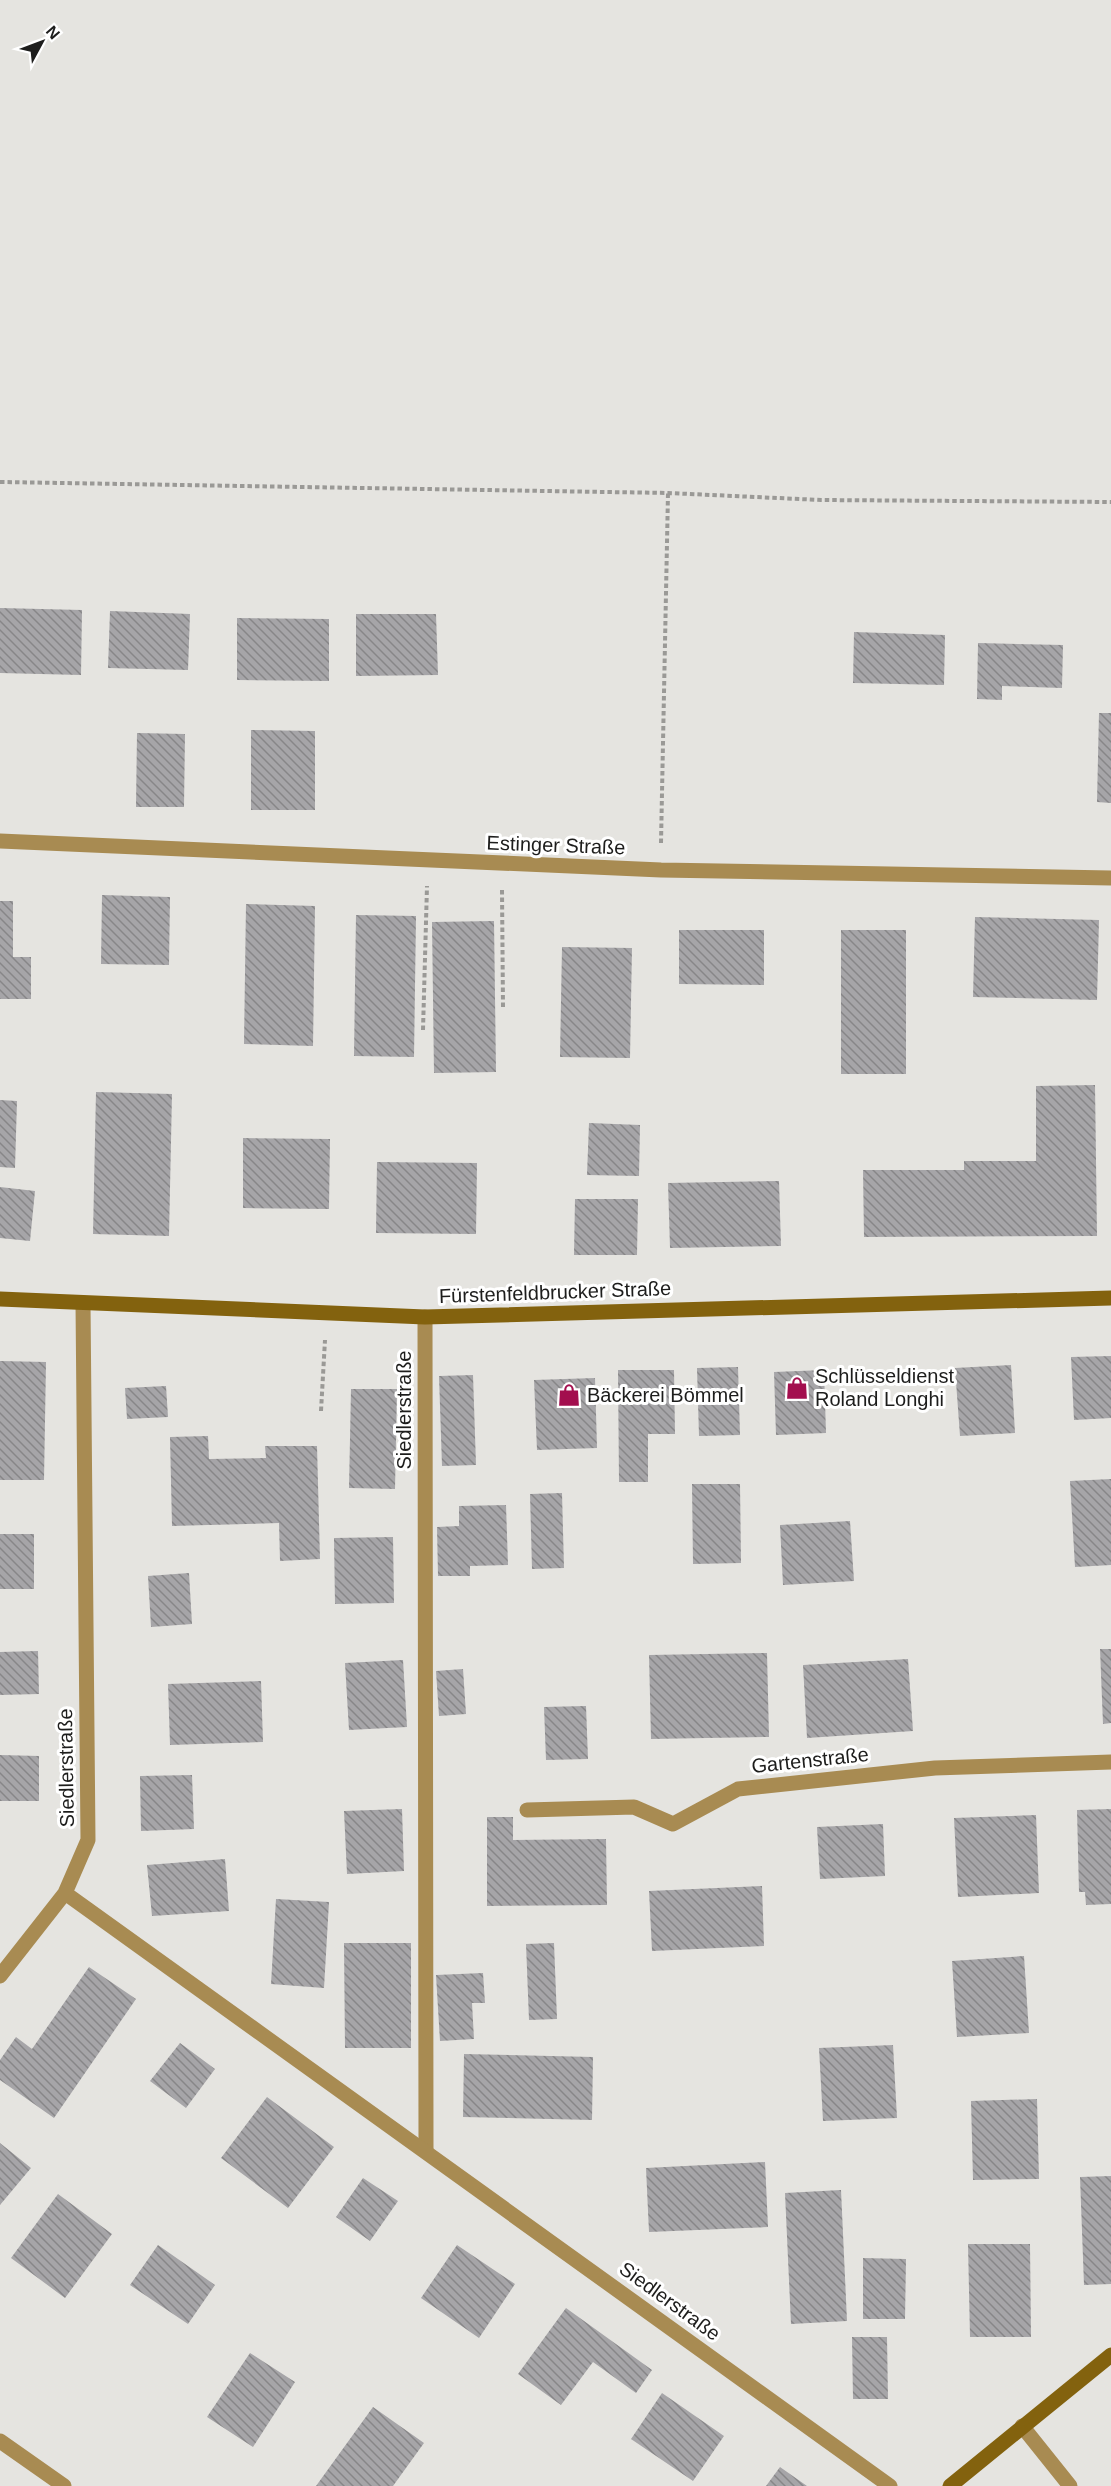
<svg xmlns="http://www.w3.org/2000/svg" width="1111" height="2486" viewBox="0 0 1111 2486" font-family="Helvetica,sans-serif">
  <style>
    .building { fill: url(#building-back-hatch) }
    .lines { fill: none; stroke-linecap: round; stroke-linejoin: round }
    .path { stroke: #9a9996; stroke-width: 4; stroke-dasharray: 4.5 3; stroke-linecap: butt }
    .lane { stroke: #a88b52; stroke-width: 15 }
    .street { stroke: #a88b52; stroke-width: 15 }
    .secondary { stroke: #83620e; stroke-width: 15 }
    .labels { text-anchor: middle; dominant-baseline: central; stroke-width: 6; stroke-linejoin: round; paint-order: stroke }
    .street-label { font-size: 20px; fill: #1d1d1c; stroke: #fff }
    .poi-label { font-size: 20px; fill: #1d1d1c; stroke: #fff; text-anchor: start }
  </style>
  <defs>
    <pattern id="building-back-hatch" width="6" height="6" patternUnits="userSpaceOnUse" patternTransform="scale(1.5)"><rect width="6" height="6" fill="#a6a5a8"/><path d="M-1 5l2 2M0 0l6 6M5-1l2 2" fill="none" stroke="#878688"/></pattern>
  </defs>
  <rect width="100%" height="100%" fill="#e5e4e0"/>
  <path class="building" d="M 0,608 L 82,610 L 81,675 L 0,673 Z
    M 110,611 L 190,614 L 188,670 L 108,668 Z
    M 356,614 L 436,614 L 438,675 L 356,676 Z
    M 237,618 L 329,619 L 329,681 L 237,680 Z
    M 854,632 L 945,635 L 944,685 L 853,683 Z
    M 978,643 L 1063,645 L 1062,688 L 1002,686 L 1002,700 L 977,699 Z
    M 1099,713 L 1111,713 L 1111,803 L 1097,802 Z
    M 251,730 L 315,731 L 315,810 L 251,810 Z
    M 137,733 L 185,734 L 184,807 L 136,807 Z
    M 102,895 L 170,897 L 169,965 L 101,964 Z
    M 0,901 L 13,901 L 13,957 L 31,957 L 31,999 L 0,999 Z
    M 246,904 L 315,906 L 313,1046 L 244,1044 Z
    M 356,915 L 416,916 L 414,1057 L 354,1056 Z
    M 975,917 L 1099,920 L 1097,1000 L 973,997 Z
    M 494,921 L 496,1072 L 434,1073 L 432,922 Z
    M 679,930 L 764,930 L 764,985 L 679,984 Z
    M 841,930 L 906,930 L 906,1074 L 841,1074 Z
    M 562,947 L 632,948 L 630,1058 L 560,1057 Z
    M 1095,1085 L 1097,1236 L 864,1237 L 863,1170 L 964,1170 L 964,1161 L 1036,1161 L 1036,1086 Z
    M 96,1092 L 172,1094 L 169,1236 L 93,1234 Z
    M 0,1100 L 17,1101 L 15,1168 L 0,1167 Z
    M 589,1123 L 640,1125 L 639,1176 L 587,1175 Z
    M 243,1138 L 330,1139 L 329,1209 L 243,1208 Z
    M 377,1162 L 477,1163 L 476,1234 L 376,1233 Z
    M 779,1181 L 781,1246 L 670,1248 L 668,1183 Z
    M 0,1187 L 35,1191 L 30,1241 L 0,1238 Z
    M 575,1199 L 638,1199 L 637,1255 L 574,1255 Z
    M 1111,1356 L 1111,1418 L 1074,1420 L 1071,1357 Z
    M 0,1361 L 46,1362 L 44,1480 L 0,1480 Z
    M 1011,1365 L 1015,1433 L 960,1436 L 955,1368 Z
    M 738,1367 L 740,1435 L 699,1436 L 697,1368 Z
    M 618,1370 L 674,1370 L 675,1434 L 648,1434 L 648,1482 L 619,1482 Z
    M 824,1370 L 826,1433 L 776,1435 L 774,1372 Z
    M 473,1375 L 476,1465 L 442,1466 L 439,1376 Z
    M 595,1378 L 597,1448 L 537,1450 L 534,1380 Z
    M 166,1386 L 168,1417 L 127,1419 L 125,1388 Z
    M 351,1389 L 397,1389 L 395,1489 L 349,1488 Z
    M 208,1436 L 209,1459 L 266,1458 L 265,1446 L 317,1446 L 320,1559 L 280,1561 L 279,1523 L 172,1526 L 170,1437 Z
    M 1111,1479 L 1111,1565 L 1075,1567 L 1070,1481 Z
    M 692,1484 L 740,1484 L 741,1563 L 693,1564 Z
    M 562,1493 L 564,1568 L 532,1569 L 530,1494 Z
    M 506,1505 L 508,1565 L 470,1566 L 470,1576 L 438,1576 L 437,1527 L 459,1526 L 459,1506 Z
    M 850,1521 L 854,1581 L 783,1585 L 780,1525 Z
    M 0,1534 L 34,1534 L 34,1589 L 0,1589 Z
    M 393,1537 L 394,1603 L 335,1604 L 334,1538 Z
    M 189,1573 L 192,1624 L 151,1627 L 148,1576 Z
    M 1100,1649 L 1111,1649 L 1111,1723 L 1103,1724 Z
    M 38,1651 L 39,1694 L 0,1695 L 0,1652 Z
    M 767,1653 L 769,1737 L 651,1739 L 649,1655 Z
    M 908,1659 L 913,1731 L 807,1738 L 803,1665 Z
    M 403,1660 L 407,1727 L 349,1730 L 345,1663 Z
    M 463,1669 L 466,1714 L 439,1716 L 436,1671 Z
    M 261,1681 L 263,1742 L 170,1745 L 168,1684 Z
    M 586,1706 L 588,1759 L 546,1760 L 544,1707 Z
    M 0,1755 L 39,1756 L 39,1801 L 0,1801 Z
    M 192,1775 L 194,1829 L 141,1831 L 140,1776 Z
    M 402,1809 L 404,1871 L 347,1874 L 344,1811 Z
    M 1111,1809 L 1111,1904 L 1086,1905 L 1085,1892 L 1079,1892 L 1077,1810 Z
    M 1036,1815 L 1039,1893 L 958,1897 L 954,1818 Z
    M 487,1817 L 513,1817 L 513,1840 L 606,1839 L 607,1905 L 487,1906 Z
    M 883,1824 L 885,1876 L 820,1879 L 817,1827 Z
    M 225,1859 L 229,1911 L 152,1916 L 147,1865 Z
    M 762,1886 L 764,1946 L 652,1951 L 649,1891 Z
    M 276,1899 L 329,1902 L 324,1988 L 271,1984 Z
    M 344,1943 L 411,1943 L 411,2048 L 345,2048 Z
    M 554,1943 L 557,2019 L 529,2020 L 526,1944 Z
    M 1024,1956 L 1029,2033 L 957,2037 L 952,1961 Z
    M 89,1967 L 136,1999 L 54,2118 L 0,2080 L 0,2060 L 16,2037 L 32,2049 Z
    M 483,1973 L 485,2003 L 472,2003 L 474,2039 L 440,2041 L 436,1975 Z
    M 180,2043 L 215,2069 L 186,2108 L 150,2081 Z
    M 893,2045 L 897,2118 L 823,2121 L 819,2048 Z
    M 464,2054 L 593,2057 L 592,2120 L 463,2117 Z
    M 267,2097 L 334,2147 L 288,2208 L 221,2158 Z
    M 1037,2099 L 1039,2179 L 973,2180 L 971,2101 Z
    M 0,2143 L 31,2168 L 0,2205 Z
    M 765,2162 L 768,2227 L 649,2232 L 646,2168 Z
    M 1111,2176 L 1111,2284 L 1084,2285 L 1080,2177 Z
    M 363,2178 L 398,2201 L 370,2241 L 336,2217 Z
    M 841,2190 L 847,2321 L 791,2324 L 785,2193 Z
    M 58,2194 L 112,2234 L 65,2298 L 11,2258 Z
    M 968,2244 L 1030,2244 L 1031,2337 L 970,2337 Z
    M 158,2245 L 215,2285 L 188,2324 L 130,2285 Z
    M 457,2245 L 515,2284 L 479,2338 L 421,2298 Z
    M 863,2258 L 906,2259 L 905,2319 L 863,2319 Z
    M 566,2308 L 652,2370 L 636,2393 L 593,2362 L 561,2405 L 518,2374 Z
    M 852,2337 L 887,2337 L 888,2399 L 853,2399 Z
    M 250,2353 L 295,2382 L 253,2447 L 207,2417 Z
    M 662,2393 L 724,2436 L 693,2481 L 631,2439 Z
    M 373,2407 L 424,2443 L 393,2486 L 316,2486 Z
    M 780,2467 L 807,2486 L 766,2486 Z"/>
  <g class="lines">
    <path class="path" d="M 0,482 L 668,493 L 821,500 L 1111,502
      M 661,843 L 668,493
      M 502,890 L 503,1007
      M 423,1030 L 427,886
      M 321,1411 L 325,1340"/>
    <path class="lane" d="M 425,1317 L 426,2150
      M 0,2441 L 64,2486"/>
    <path class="street" d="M 0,841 L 661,870 L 1111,878
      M 527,1810 L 634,1807 L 673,1824 L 738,1789 L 935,1768 L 1111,1762
      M 65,1893 L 890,2486
      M 0,1976 L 65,1893 L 88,1840 L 83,1303
      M 1022,2426 L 1070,2486"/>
    <path class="secondary" d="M 0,1299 L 425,1317 L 1111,1298
      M 950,2486 L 1111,2355"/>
  </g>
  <defs>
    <g id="shop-bare" transform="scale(1.8)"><path d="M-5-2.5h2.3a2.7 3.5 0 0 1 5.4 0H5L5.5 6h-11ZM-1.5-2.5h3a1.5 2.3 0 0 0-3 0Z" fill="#a30e4e" stroke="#fff" stroke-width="2.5" paint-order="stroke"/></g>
  </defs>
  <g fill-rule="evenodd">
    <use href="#shop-bare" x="797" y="1388"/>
    <use href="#shop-bare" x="569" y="1395"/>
  </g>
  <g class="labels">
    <g class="street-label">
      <text transform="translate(556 845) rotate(2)">Estinger Straße</text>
      <text transform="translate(555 1292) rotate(-2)">Fürstenfeldbrucker Straße</text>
      <text transform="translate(404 1410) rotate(-90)">Siedlerstraße</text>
      <text transform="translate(810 1760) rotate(-6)">Gartenstraße</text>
      <text transform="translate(66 1768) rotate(-91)">Siedlerstraße</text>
      <text transform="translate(670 2301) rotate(36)">Siedlerstraße</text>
    </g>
    <g class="poi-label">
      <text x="815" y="1376">Schlüsseldienst<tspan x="815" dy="23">Roland Longhi</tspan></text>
      <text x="587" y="1395">Bäckerei Bömmel</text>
    </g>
  </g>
  <g transform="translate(42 42) rotate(49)" stroke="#ffffff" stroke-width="4.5" paint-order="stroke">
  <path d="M0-4.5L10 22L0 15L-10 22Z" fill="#1d1d1c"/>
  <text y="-9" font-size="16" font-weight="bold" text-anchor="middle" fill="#1d1d1c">N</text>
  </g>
</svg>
